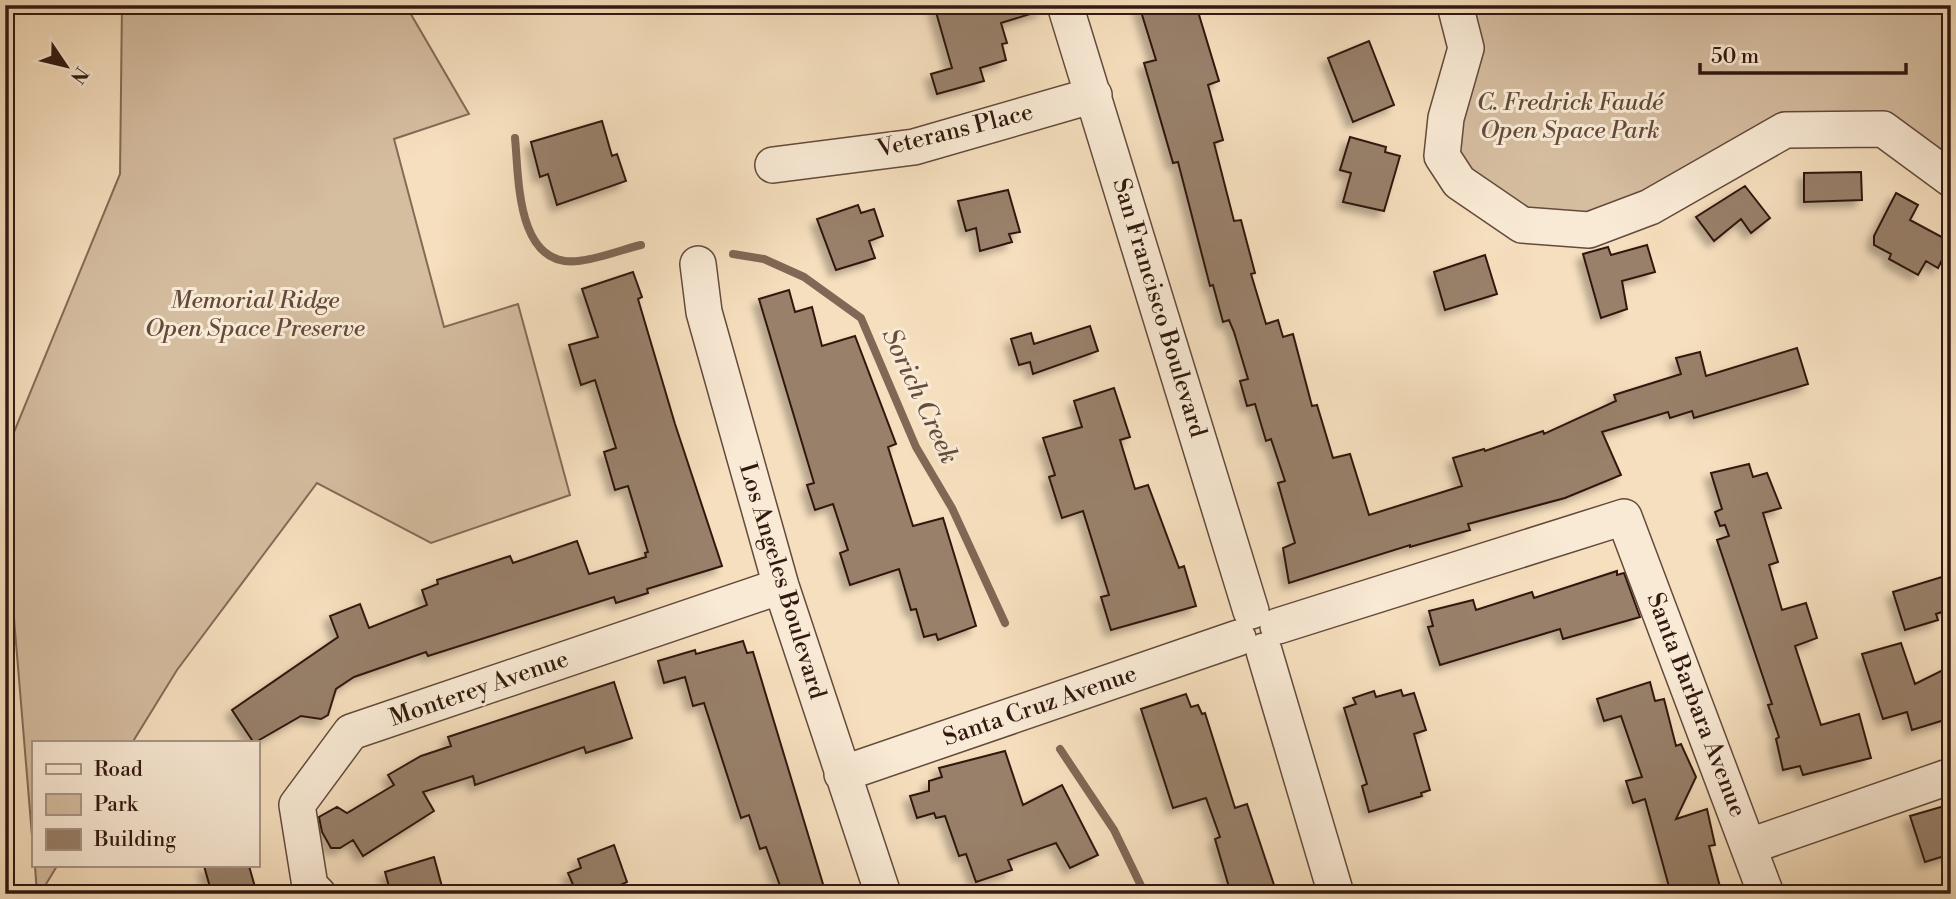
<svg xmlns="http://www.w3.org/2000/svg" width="1956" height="899" viewBox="0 0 1956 899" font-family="'Libre Bodoni',serif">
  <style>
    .green { fill: #d5bda0; stroke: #846b58; stroke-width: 2 }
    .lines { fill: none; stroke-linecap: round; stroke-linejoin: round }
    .stream { stroke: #7f6855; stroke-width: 8 }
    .building { fill: #98806a; stroke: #321910; stroke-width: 2; filter: url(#shadow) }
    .minor-casing { stroke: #634a3c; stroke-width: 38 }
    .minor { stroke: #f9ead5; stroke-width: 35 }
    .labels { text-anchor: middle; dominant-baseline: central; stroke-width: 6; stroke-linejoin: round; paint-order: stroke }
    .park-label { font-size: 24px; font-style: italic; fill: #634a3b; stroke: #f9ead5 }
    .street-label { font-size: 24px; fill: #321910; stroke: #f9ead5 }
    .water-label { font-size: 26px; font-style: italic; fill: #664d3e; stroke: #f9ead5 }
  </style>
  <defs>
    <filter id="shadow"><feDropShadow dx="-6" dy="6" stdDeviation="3.5" flood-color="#0004"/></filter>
  </defs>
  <rect width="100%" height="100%" fill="#f6dfbe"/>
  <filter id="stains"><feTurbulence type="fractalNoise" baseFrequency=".00286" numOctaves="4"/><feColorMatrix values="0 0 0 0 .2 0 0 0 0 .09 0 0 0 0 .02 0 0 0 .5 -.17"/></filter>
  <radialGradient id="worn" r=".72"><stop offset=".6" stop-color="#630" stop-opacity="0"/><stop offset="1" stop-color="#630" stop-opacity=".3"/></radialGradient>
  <path class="green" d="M 122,5 L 402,5 L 409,11 L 469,114 L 394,139 L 444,327 L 518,304 L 570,495 L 431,543 L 317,483 L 177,670 L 132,743 L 33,743 L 33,848 L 5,510 L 5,454 L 120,174 Z
    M 1455,5 L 1951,5 L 1951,179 L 1883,129 L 1785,130 L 1650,207 L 1522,225 L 1459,182 Z
    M 35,866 L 57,866 L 40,894 L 37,894 Z"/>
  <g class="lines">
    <path class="stream" d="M 515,138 C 519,178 516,268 578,261 C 599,259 620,250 641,245
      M 733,254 L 764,259 L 804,277 L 861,318 L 916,447 L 952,508 L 1005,623
      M 1060,749 L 1114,830 L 1145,894"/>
  </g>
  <path class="building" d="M 934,5 L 1042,5 L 1043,10 L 1001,23 L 1007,43 L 1002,44 L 1006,60 L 980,68 L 984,81 L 937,94 L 931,74 L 952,68 Z
    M 1139,5 L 1196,5 L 1219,81 L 1208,85 L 1223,140 L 1214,143 L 1234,221 L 1241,220 L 1255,273 L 1251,274 L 1266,324 L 1278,320 L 1283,337 L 1293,334 L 1312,406 L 1317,405 L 1333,458 L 1350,454 L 1369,515 L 1462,486 L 1453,458 L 1484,449 L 1485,451 L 1543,431 L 1544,434 L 1616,401 L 1614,395 L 1681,374 L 1676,358 L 1700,352 L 1706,376 L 1797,348 L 1808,384 L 1694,418 L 1692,411 L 1670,418 L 1668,412 L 1602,432 L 1621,475 L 1565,498 L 1468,524 L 1470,530 L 1410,547 L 1410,545 L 1289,583 L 1283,548 L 1295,543 L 1278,483 L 1285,481 L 1271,439 L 1266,441 L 1255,404 L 1247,406 L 1240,381 L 1248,379 L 1234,332 L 1229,320 L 1223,322 L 1213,285 L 1210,286 L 1178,162 L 1173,163 L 1144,63 L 1156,60 Z
    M 1369,41 L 1394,105 L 1353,122 L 1328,58 Z
    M 602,121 L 612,156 L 617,154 L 626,181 L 557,205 L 548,174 L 540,177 L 531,142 Z
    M 1350,137 L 1386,147 L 1385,152 L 1400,156 L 1384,211 L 1343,202 L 1351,173 L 1340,170 Z
    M 1861,172 L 1862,200 L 1804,202 L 1804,173 Z
    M 1745,186 L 1770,218 L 1751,233 L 1741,219 L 1714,241 L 1696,217 Z
    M 1008,190 L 1020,232 L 1009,234 L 1012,242 L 980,251 L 976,228 L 966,231 L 958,201 Z
    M 1896,193 L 1918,205 L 1910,220 L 1951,242 L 1938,268 L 1926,261 L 1918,275 L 1889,259 L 1891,254 L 1874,245 L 1874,236 Z
    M 858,205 L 861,213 L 874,209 L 883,236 L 869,241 L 875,258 L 836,270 L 817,219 Z
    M 1647,245 L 1655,272 L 1622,281 L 1627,309 L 1601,318 L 1583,254 L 1608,247 L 1611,255 Z
    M 1485,255 L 1497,294 L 1445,310 L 1434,272 Z
    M 633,272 L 642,297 L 638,299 L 675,424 L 722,566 L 647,589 L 648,593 L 616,603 L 614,597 L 428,656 L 426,652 L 354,677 L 336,689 L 328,715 L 321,719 L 301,716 L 254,743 L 232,710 L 338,637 L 330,616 L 360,604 L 369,628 L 427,605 L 422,590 L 438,584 L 437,580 L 510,556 L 513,563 L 577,541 L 589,574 L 646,557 L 645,553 L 648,552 L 628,486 L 615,490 L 604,452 L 616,448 L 595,380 L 581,385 L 569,345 L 598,337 L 582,289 Z
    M 789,290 L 795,312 L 812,307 L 822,346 L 855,336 L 896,444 L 888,447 L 913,526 L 943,518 L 976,626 L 938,640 L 936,634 L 924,637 L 916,609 L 911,610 L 899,569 L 850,585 L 840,553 L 848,550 L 833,504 L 815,510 L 807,485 L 814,483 L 759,299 Z
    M 1090,326 L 1098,351 L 1033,374 L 1030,362 L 1019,365 L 1011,339 L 1031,333 L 1034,344 Z
    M 1114,388 L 1130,437 L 1120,440 L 1135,489 L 1148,485 L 1179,568 L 1184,566 L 1196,606 L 1111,630 L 1101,597 L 1109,595 L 1083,511 L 1062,518 L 1049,477 L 1055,475 L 1043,438 L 1082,427 L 1074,401 Z
    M 1749,464 L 1753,477 L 1767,473 L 1781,508 L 1763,513 L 1778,562 L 1769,565 L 1782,610 L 1806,603 L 1817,638 L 1795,646 L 1821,725 L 1859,714 L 1871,758 L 1803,775 L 1800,766 L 1783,770 L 1776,739 L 1779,737 L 1768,705 L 1772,704 L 1717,540 L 1729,536 L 1725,525 L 1720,526 L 1715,512 L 1722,509 L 1711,473 Z
    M 1617,571 L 1617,575 L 1624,573 L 1640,617 L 1563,639 L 1560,629 L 1440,665 L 1428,627 L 1433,626 L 1429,611 L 1473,600 L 1476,610 L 1532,592 L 1534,598 Z
    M 1945,576 L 1951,609 L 1936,614 L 1938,620 L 1905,630 L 1893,592 Z
    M 743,641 L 747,653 L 753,652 L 826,894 L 783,894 L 766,847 L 760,849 L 749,815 L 741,818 L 704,703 L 693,706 L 685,677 L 664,683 L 658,661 L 695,650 L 696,654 Z
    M 1901,643 L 1915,684 L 1951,666 L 1951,718 L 1912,730 L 1907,712 L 1883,719 L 1862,654 Z
    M 614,682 L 632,738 L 586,753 L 584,747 L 475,785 L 473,776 L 423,792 L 434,811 L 363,856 L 353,840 L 340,848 L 331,848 L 322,832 L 319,817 L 337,807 L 347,813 L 394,785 L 388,775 L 421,756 L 451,746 L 448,737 Z
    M 1650,682 L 1655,701 L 1664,699 L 1676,746 L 1681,744 L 1696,777 L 1676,819 L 1707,809 L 1715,845 L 1709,846 L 1722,894 L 1671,894 L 1645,799 L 1633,803 L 1626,781 L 1642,777 L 1621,716 L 1604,721 L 1597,699 Z
    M 1401,690 L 1403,696 L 1414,693 L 1426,730 L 1414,734 L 1430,790 L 1421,793 L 1422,796 L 1369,812 L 1362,786 L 1367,784 L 1344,708 L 1356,704 L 1353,698 L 1374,691 L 1376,697 Z
    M 1186,694 L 1191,707 L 1198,705 L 1202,714 L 1205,713 L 1235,808 L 1247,804 L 1277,894 L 1231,894 L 1215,839 L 1220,837 L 1206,798 L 1173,808 L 1141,709 Z
    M 1005,751 L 1023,805 L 1062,785 L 1098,855 L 1070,868 L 1056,843 L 1008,860 L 1012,870 L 976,882 L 966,854 L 959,856 L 945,816 L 936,818 L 934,813 L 917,818 L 910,796 L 929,791 L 929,781 L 942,777 L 939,768 Z
    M 1951,804 L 1951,854 L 1925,862 L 1910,816 Z
    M 614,845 L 627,882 L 601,894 L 577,894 L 568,873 L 581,868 L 578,859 Z
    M 434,857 L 444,894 L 391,894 L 385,872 Z
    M 204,866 L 249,866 L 257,894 L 212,894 Z"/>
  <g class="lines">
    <g class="minor-casing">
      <path id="minor" d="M 1065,5 L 1251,611
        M 1455,5 L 1466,48 L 1446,118 L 1442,156 L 1459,182 L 1522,225 L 1589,230 L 1650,207 L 1785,130 L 1883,129 L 1951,179
        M 773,165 L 914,147 L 1094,95
        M 698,264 L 704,312 L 781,586 L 883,894
        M 1278,626 L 1624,517 L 1766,894
        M 1264,651 L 1336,894
        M 842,774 L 1238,638
        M 1750,846 L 1951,776
        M 318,894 L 310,886 L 297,805 L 351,732 L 781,586"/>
    </g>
    <use href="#minor" class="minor"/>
  </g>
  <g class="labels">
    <g class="park-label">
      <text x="1570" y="103">C. Fredrick Faudé<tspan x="1570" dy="28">Open Space Park</tspan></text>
      <text x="255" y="301">Memorial Ridge<tspan x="255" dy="28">Open Space Preserve</tspan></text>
    </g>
    <g class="street-label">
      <text transform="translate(955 131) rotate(-14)">Veterans Place</text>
      <text transform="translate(1159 308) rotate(73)">San Francisco Boulevard</text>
      <text transform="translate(782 581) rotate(73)">Los Angeles Boulevard</text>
      <text transform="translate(479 689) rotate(-19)">Monterey Avenue</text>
      <text transform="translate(1696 705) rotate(69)">Santa Barbara Avenue</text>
      <text transform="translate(1040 706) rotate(-19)">Santa Cruz Avenue</text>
    </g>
    <g class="water-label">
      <text transform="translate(920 396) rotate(65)">Sorich Creek</text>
    </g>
  </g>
  <rect width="1956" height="899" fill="none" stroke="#f6dfbe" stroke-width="28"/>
  <rect x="7" y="7" width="1942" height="885" fill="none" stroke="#321910" stroke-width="3.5"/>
  <rect x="14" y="14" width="1928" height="871" fill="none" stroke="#321910" stroke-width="2"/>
  <rect x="32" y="741" width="228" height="126" fill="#f9ead5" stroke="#a99686" stroke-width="2"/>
  <rect x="46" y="764" width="35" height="10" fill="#f9ead5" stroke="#a99686" stroke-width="2"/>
  <text x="94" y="776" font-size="21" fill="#321910">Road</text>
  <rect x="46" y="794" width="35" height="21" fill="#d5bda0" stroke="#a99686" stroke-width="2"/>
  <text x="94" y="811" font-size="21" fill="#321910">Park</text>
  <rect x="46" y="829" width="35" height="21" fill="#98806a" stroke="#a99686" stroke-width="2"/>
  <text x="94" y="846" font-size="21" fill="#321910">Building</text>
  <g transform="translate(66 66) rotate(125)" stroke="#f9ead5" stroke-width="5" paint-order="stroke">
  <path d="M0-5L12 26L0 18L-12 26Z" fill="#321910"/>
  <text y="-10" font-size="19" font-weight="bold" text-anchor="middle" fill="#321910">N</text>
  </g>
  <path d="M1700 63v10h206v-10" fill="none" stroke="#321910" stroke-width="3.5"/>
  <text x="1711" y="63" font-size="21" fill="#321910" stroke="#f9ead5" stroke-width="5" paint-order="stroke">50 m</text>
  <rect width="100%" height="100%" filter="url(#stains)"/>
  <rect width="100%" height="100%" fill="url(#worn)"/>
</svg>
